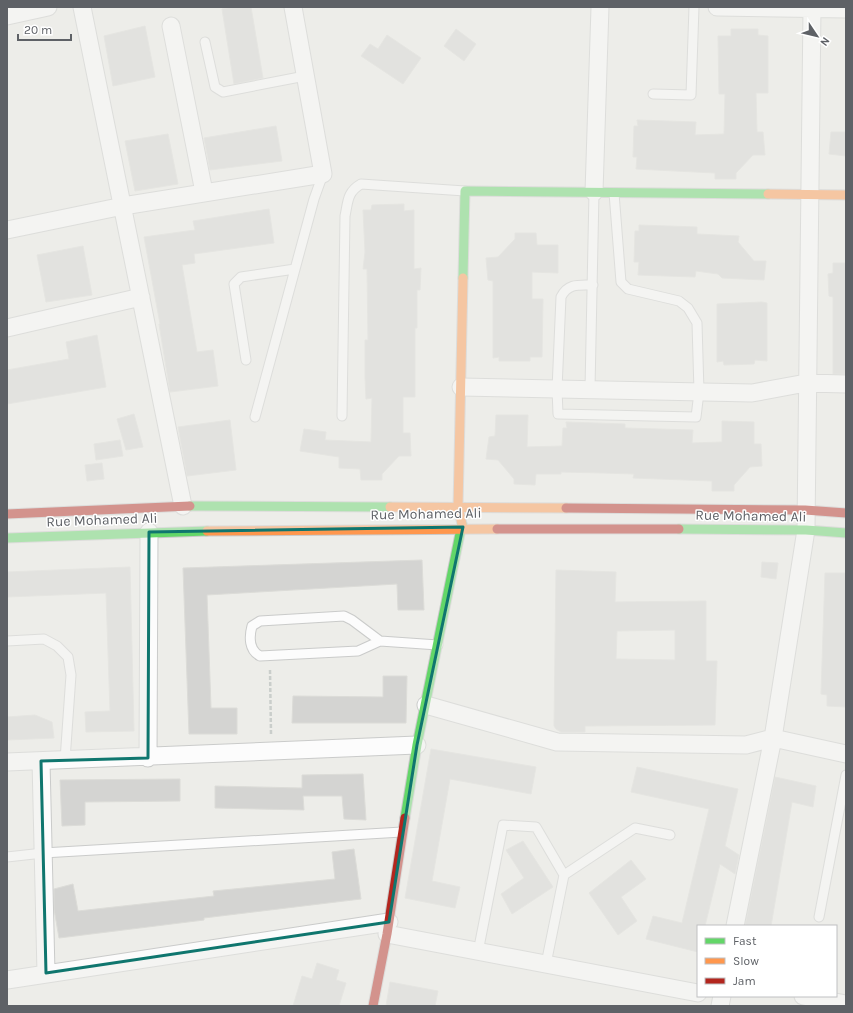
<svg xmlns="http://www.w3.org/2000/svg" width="853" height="1013" viewBox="0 0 853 1013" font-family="Karla,sans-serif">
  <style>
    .building { fill: #d4d4d2; stroke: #dcdcd8; fill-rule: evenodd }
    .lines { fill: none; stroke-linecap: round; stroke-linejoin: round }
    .lane-casing { stroke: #cacbca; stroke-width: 11 }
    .street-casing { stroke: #cacbca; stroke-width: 19 }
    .fast-casing { stroke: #c9c9c9; stroke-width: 11 }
    .slow-casing { stroke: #c9c9c9; stroke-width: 11 }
    .jam-casing { stroke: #c9c9c9; stroke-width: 11 }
    .path { stroke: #cacecb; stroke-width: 2.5; stroke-dasharray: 4 2; stroke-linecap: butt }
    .lane { stroke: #fcfcfc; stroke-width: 9 }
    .street { stroke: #fcfcfc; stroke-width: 17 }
    .fast { stroke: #63d668; stroke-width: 9 }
    .slow { stroke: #ff974d; stroke-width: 9 }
    .jam { stroke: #b3261e; stroke-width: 9 }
    .marked { fill: none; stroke: #0f766e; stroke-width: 3; stroke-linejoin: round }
    .labels { text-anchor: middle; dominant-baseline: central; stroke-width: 3; stroke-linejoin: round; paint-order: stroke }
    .street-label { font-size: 14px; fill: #5e6166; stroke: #fff }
  </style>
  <rect width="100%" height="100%" fill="#edede9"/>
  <path class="building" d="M 232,7 L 251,7 L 263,78 L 234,84 L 222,9 Z
    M 145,26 L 155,77 L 113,86 L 104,36 Z
    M 456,29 L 476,44 L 464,61 L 444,46 Z
    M 731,29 L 758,29 L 758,35 L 768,36 L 768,93 L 756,93 L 757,132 L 763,132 L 765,155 L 753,155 L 736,173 L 736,179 L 715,179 L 715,173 L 636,169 L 637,157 L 633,157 L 634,126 L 638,126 L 637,120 L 696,122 L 695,135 L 724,134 L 725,94 L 719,94 L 718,36 L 731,36 Z
    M 387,35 L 421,58 L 403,84 L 361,56 L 370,44 L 378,49 Z
    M 276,126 L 282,161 L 210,170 L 204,138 Z
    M 831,132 L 846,132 L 846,156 L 829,154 Z
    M 168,134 L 178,184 L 135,191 L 125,141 Z
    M 404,204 L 404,211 L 414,210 L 414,269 L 421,268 L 420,290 L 417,290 L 417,328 L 415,328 L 415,397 L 403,397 L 403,433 L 410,433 L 411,456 L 399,456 L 382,474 L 382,480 L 361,480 L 360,469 L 339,468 L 339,457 L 300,451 L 304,429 L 326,432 L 325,440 L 371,442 L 372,398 L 366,399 L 365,377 L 365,340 L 368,340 L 367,269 L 363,269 L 365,252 L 363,210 L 371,210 L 372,205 Z
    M 269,209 L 274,243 L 194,254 L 195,263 L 182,265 L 197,352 L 213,350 L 218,386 L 170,392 L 159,324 L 160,324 L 144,237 L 195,230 L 193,221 Z
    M 639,225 L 697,227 L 697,234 L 739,236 L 738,242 L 754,261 L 766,261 L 764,280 L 722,278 L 718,274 L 696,271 L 695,277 L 638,275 L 639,262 L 634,262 L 635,231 L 639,231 Z
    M 515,233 L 536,233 L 537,245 L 558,245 L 558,273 L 532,272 L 532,299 L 543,299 L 542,357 L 530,357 L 530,361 L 499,361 L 499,357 L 493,358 L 493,281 L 488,280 L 486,258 L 498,257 L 515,239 Z
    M 83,246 L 92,295 L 46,302 L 37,255 Z
    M 833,263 L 846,263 L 846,374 L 833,374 L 833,297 L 829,296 L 828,274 L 833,273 Z
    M 762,302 L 767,303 L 767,361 L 755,360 L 754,364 L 724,365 L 723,361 L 717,362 L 717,304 Z
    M 97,335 L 106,387 L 7,404 L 7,370 L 69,359 L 66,342 Z
    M 134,414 L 143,447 L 126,450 L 117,419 Z
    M 496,415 L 528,415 L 527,447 L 562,446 L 563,428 L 567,428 L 566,422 L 625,424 L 625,428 L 693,430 L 692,443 L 722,442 L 722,421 L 754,422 L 754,444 L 761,444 L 762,466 L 750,467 L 734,485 L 734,491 L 712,491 L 712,481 L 633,478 L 634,474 L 603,473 L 561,472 L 561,474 L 536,474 L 535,485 L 514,484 L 514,479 L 498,460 L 486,459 L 489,437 L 495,436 Z
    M 230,420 L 236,470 L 187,476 L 178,427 Z
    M 120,440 L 123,456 L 96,460 L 94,444 Z
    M 102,463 L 104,479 L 87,481 L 85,465 Z
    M 422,560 L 424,610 L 398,610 L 397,584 L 207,595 L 211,708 L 237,708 L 237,734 L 189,734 L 183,568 Z
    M 762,562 L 778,563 L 776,579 L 761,577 Z
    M 130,567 L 134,731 L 86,732 L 85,712 L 110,711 L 106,593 L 7,597 L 7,572 Z
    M 556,570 L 616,572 L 615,602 L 706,601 L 706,661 L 717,661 L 715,725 L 585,726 L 585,732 L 561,732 L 556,729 L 554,726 ZM 675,630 L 675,660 L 616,659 L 617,631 Z
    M 825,573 L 846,573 L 846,707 L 827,706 L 827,695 L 821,694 Z
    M 383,676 L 407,676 L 406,723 L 292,723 L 293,696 L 383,697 Z
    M 35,715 L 52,722 L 54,738 L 7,740 L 7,717 Z
    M 431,749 L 536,767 L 531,794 L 450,779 L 432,881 L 460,887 L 455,908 L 405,898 Z
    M 637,767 L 738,789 L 725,846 L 739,855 L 735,874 L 720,864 L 705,926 L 698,926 L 698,952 L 646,939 L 653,916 L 682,923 L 709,809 L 631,792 Z
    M 363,774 L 366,820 L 344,819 L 342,796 L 303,796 L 304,810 L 215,808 L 215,786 L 302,788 L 302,775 Z
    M 775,777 L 816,786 L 813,807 L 792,802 L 771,926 L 745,926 Z
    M 180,779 L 180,801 L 85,802 L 85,825 L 62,826 L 60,780 Z
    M 523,841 L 553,887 L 512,914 L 501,894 L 524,878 L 506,850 Z
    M 354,849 L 361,899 L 204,918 L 204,920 L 59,938 L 54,909 L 54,889 L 73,884 L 78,911 L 214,896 L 213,891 L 335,879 L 332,852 Z
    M 631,860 L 646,879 L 621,897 L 637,921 L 618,935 L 589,893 Z
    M 317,963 L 339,970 L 336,980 L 346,983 L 339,1006 L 293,1006 L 302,976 L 312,979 Z
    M 390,982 L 438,991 L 435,1006 L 386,1006 Z"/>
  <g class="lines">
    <g class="lane-casing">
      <path id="lane" d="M 205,42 L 215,87 L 223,92 L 305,76
        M 653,94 L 691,95 L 694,7
        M 593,285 C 579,285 568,283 561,297 L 557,389 L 558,414 L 696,417 L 699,392 L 697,323 L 688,308 L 679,301 L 628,289 L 621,282 L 614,193
        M 246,360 L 234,284 L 241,277 L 295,269
        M 590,389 L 594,192
        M 342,416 L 345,216 C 348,202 347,192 361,184 L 465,191
        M 255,417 L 314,199 L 323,174
        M 7,641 L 44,639 L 57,646 L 68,657 L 71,675 L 65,760
        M 380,641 L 352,620 L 344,616 L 260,621 L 252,626 C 249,637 249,650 260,656 L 358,651 L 380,641 L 438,645
        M 7,857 L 43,853 L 402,832
        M 819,917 L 846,775
        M 478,952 L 503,825 L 536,827 L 564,875
        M 546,964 L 564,875 L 635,828 L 670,835"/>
    </g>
    <g class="street-casing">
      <path id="street" d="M 82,7 L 183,506
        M 717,7 L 846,9
        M 7,16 L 48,7
        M 171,26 L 204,192
        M 594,192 L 600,7
        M 7,230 L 123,206 L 323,174 L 293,7
        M 7,328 L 141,297
        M 461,387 L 752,393 L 806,383 L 846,384
        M 426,705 L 557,742 L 746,745 L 773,738 L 846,754
        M 148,758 L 149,532
        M 41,761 L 46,973
        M 7,762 L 417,745
        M 735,926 L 773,738 L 806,530 L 812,8
        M 387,934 L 698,993
        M 7,980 L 389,922
        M 803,996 L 846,1004
        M 720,1006 L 722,996"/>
    </g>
    <g class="fast-casing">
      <path id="fast" d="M 463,278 L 465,191 L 768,194
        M 190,506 L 390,507
        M 679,529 L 806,530 L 846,533
        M 7,538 L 207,531
        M 405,818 L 417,745 L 462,524"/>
    </g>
    <g class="slow-casing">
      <path id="slow" d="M 768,194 L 846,195
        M 390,507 L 566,508
        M 462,524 L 458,507 L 463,278
        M 207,531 L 497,529"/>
    </g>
    <g class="jam-casing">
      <path id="jam" d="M 566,508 L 805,510 L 846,513
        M 7,514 L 190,506
        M 497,529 L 679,529
        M 373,1006 L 387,934 L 405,818"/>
    </g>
    <path class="path" d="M 270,670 L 271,734"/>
    <use href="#lane" class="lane"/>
    <use href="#street" class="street"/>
    <use href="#fast" class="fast"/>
    <use href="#slow" class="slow"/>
    <use href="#jam" class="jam"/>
  </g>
  <path d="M0 0H853V1013H0ZM 463,527 L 417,745 L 389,922 L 46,973 L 41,761 L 148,758 L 149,532 Z" fill="#edede9" fill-opacity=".55" fill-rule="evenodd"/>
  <path class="marked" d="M 463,527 L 417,745 L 389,922 L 46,973 L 41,761 L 148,758 L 149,532 Z"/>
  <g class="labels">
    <g class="street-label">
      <text transform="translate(426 514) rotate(-1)">Rue Mohamed Ali</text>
      <text transform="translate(751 516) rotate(1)">Rue Mohamed Ali</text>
      <text transform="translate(102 520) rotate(-2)">Rue Mohamed Ali</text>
    </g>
  </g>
  <rect width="853" height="1013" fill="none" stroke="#5e6166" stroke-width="16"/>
  <rect x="697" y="925" width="140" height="72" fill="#ffffff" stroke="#bfc0c2"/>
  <rect x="705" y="938" width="20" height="6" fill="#63d668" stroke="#bfc0c2"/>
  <text x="733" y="945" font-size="12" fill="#5e6166">Fast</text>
  <rect x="705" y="958" width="20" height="6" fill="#ff974d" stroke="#bfc0c2"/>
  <text x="733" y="965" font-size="12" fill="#5e6166">Slow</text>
  <rect x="705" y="978" width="20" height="6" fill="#b3261e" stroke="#bfc0c2"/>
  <text x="733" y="985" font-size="12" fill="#5e6166">Jam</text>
  <g transform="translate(817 36) rotate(125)" stroke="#ffffff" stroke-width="3" paint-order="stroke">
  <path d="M0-3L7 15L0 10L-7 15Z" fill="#5e6166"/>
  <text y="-6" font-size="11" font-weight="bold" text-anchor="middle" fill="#5e6166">N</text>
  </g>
  <path d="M18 34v6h53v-6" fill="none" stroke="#5e6166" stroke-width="2"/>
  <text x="24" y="34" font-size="12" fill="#5e6166" stroke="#ffffff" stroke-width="3" paint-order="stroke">20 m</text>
</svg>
